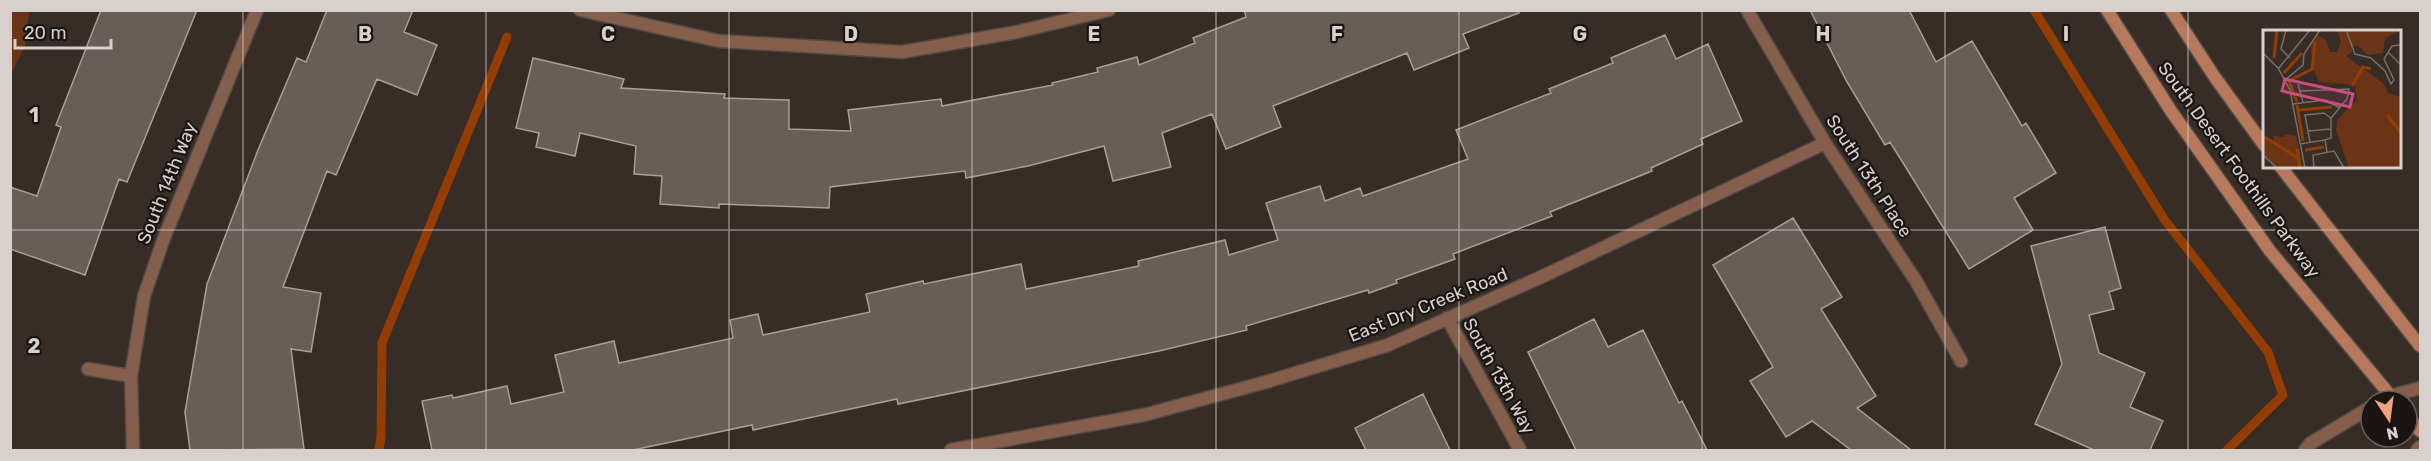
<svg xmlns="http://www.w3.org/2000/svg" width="2431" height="461" viewBox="0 0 2431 461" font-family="Rubik,sans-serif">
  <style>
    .green { fill: #6c3417 }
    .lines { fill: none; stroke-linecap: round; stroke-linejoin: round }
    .stream { stroke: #933d02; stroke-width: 9 }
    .building { fill: #695d57; stroke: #ab9d97; stroke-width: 1.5 }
    .street-casing { stroke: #544a44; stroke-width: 15 }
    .secondary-casing { stroke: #544a44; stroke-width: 15 }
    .street { stroke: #865f4c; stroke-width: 12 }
    .secondary { stroke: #b7795b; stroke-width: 12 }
    .grid { fill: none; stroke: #d7d0cd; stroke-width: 1.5; stroke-opacity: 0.55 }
    .labels { text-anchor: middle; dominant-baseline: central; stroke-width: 4.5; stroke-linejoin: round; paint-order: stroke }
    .street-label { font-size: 18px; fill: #d7d0cd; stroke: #1a1513 }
    .inset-river { fill: none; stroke: #933d02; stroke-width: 3 }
    .inset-road { fill: none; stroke: #776e69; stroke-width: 1.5 }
    .view { fill: #c84f7d; fill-opacity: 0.15; stroke: #c84f7d; stroke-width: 3 }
    .inset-edge { fill: none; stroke: #d7d0cd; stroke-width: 3 }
    .grid-label { font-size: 20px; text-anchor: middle; font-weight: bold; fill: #d7d0cd; stroke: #1a1513; stroke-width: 4.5; stroke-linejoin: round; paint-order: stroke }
  </style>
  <rect width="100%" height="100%" fill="#372c26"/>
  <path class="green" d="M 11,10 L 29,11 L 25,46 L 11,74 Z"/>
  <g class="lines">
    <path class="stream" d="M 2034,10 L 2164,219 L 2268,352 L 2283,395 L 2227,450
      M 379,450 L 381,437 L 382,343 L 507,37"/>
  </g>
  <path class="building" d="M 101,10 L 197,10 L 127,182 L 119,179 L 85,275 L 10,249 L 10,187 L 37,196 L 61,127 L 56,125 Z
    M 327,10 L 413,10 L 404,32 L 437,45 L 417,95 L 377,79 L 336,175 L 327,171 L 283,287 L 321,293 L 311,352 L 291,349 L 304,449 L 190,450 L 185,412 L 207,284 L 258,150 L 297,58 L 306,62 Z
    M 1244,10 L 1519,10 L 1519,13 L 1463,34 L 1469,48 L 1414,70 L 1407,53 L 1273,106 L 1281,127 L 1226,149 L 1212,114 L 1162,133 L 1171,167 L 1113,181 L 1104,146 L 1028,166 L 966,178 L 965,171 L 830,187 L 829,208 L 719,204 L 719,208 L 660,204 L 662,176 L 634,174 L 636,146 L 580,133 L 575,156 L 536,147 L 539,133 L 516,128 L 533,58 L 624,79 L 621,88 L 725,94 L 724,98 L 789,100 L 789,129 L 851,131 L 848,110 L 941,99 L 942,106 L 1053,85 L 1052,83 L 1098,72 L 1097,68 L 1137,57 L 1139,65 L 1195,43 L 1193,38 L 1246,17 Z
    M 1810,10 L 1909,10 L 1936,62 L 1972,41 L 2022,126 L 2026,123 L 2056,173 L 2014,198 L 2033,230 L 1969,269 L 1890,142 L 1885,145 L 1847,82 Z
    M 1665,35 L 1676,59 L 1708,44 L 1742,121 L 1701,139 L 1703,144 L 1651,168 L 1652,171 L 1550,212 L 1552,216 L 1453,254 L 1455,259 L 1396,280 L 1397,283 L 1369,293 L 1368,290 L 1246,326 L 1247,330 L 1159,351 L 898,404 L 897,399 L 753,430 L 752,425 L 633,450 L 432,450 L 422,401 L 452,395 L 453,398 L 507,386 L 511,404 L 564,392 L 555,355 L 614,341 L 619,363 L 733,338 L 730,320 L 758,314 L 763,335 L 870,312 L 866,294 L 923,281 L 924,284 L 1021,264 L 1026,289 L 1139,266 L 1138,261 L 1225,240 L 1229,255 L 1278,240 L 1266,203 L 1320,186 L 1325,201 L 1360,188 L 1363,196 L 1468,159 L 1456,130 L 1551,93 L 1549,89 L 1613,63 L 1611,58 Z
    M 1793,218 L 1842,297 L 1821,309 L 1876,396 L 1857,408 L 1911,450 L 1851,450 L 1812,421 L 1786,437 L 1750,381 L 1773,367 L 1713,265 Z
    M 2105,227 L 2121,288 L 2109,292 L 2114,309 L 2089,315 L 2099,353 L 2145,373 L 2130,407 L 2163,421 L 2150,450 L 2094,450 L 2035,424 L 2062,364 L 2031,246 Z
    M 1594,319 L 1608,347 L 1643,330 L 1679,403 L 1682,401 L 1707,450 L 1576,450 L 1528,352 Z
    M 1423,394 L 1450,450 L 1366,450 L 1355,428 Z"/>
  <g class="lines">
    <g class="street-casing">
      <path id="street" d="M 580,10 L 719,41 L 902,52 L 1017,32 L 1109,10
        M 1747,10 L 1825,143 L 1916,281 L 1961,361
        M 1447,318 L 1520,450
        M 88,369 L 131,376
        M 2381,401 L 2390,396 L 2420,388
        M 133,450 L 131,376 L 144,296 L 164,238 L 257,10
        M 951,450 L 1144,415 L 1266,382 L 1388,345 L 1539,278 L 1825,143
        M 2305,450 L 2311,443 L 2371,407
        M 2417,450 L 2420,447"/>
    </g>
    <g class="secondary-casing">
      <path id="secondary" d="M 2107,10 L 2171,111 L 2270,251 L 2395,401
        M 2171,10 L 2214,76 L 2264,145
        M 2280,166 L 2420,346
        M 2407,415 L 2420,431"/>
    </g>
    <use href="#street" class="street"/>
    <use href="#secondary" class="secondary"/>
  </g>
  <path class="grid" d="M 243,10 L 243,450M 486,10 L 486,450M 729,10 L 729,450M 972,10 L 972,450M 1216,10 L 1216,450M 1459,10 L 1459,450M 1702,10 L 1702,450M 1945,10 L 1945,450M 2188,10 L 2188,450M 10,230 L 2420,230"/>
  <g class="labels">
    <g class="street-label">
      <text transform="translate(2239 170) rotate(54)">South Desert Foothills Parkway</text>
      <text transform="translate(1869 176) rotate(57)">South 13th Place</text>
      <text transform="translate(167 183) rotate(-68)">South 14th Way</text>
      <text transform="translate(1428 305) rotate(-22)">East Dry Creek Road</text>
      <text transform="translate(1499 376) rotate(61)">South 13th Way</text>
    </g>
  </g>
  <g transform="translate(2263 30)">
    <rect width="138" height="138" fill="#372c26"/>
    <path d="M 74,0 L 138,0 L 122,8 L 120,23 L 105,25 L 95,16 L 89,16 L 89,22 L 83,26 L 121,54 L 125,63 L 138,67 L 138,138 L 86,138 L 73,100 L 74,90 L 94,70 L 92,55 L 56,52 L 50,39 L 48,16 L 55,5 L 63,10 L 67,22 L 74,22 L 78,11 ZM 22,104 L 33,106 L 40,138 L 12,138 L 0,126 L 0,105 L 11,111 L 11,106 L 22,107 Z" fill="#6c3417"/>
    <path class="inset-river" d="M 11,28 L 14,0M 21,43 L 39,23M 89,56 L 100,37 L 108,39M 34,72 L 26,51 L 49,39 L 52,12M 34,75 L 40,111M 36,80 L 69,77M 124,85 L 138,103M 0,106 L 35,128M 34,119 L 37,138M 42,120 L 61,117"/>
    <path class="inset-road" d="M 23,0 L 18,19 L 27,28M 83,0 L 92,24 L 108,28 L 122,41 L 128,54 L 131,50 L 121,29 L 129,16 L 138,15M 125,22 L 138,35M 0,23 L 15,38 L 27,60 L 42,138M 15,39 L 47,0M 21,51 L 40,35 L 41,24 L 57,0M 35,54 L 40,72M 37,61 L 86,59 L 84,69 L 68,88M 30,74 L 62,70 L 77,78M 45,101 L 68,99M 47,112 L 42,85 L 61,83 L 68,88M 37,114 L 62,110M 64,122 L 62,110 L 68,108 L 68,88M 0,125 L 14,138M 51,138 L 50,125 L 71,121 L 81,138"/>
    <path class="view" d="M 22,49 L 90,64 L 87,77 L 19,61 Z"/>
    <rect width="138" height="138" class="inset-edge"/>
  </g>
  <g class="grid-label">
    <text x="365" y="41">B</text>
    <text x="608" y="41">C</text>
    <text x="851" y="41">D</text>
    <text x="1094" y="41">E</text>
    <text x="1337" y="41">F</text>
    <text x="1580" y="41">G</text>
    <text x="1823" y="41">H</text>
    <text x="2066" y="41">I</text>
    <text x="34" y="122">1</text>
    <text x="34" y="353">2</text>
  </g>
  <rect width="2431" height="461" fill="none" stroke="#d7d0cd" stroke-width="24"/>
  <g transform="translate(2389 419) rotate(167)"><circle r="28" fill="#1a1513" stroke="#66605d" stroke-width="1.5"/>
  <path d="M0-4.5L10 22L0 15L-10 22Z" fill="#f1a17b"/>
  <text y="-9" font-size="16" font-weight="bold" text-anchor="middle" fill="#d7d0cd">N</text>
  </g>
  <path d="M15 39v9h96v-9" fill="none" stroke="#d7d0cd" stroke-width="3"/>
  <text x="24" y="39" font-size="18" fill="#d7d0cd" stroke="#1a1513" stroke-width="4.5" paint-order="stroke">20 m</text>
</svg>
